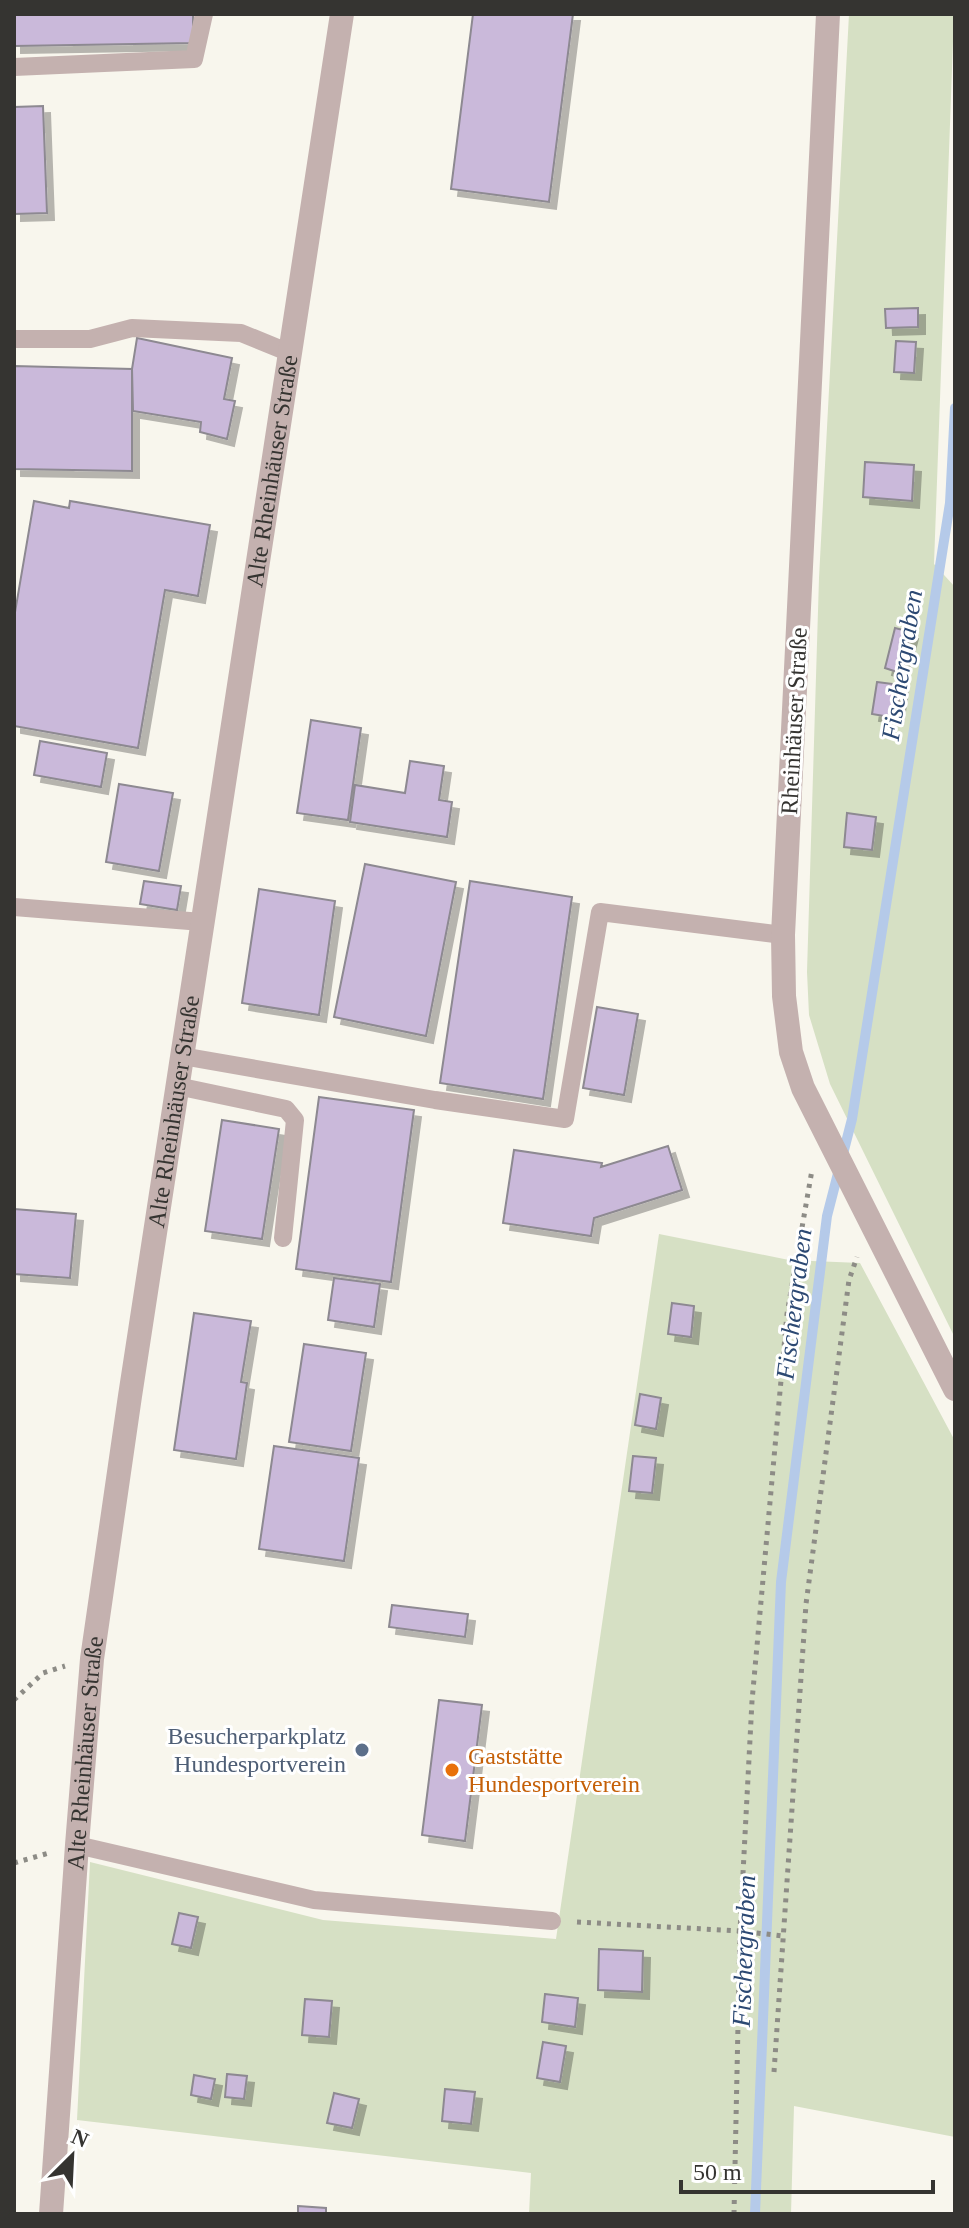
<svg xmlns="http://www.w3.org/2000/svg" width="969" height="2228" viewBox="0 0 969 2228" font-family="Georgia,serif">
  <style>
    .green { fill: #d6e0c4 }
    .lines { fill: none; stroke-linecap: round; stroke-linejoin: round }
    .stream { stroke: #b5cae9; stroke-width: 10 }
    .building { fill: #cab9da; stroke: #8d8991; stroke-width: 2; filter: url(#shadow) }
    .path { stroke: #8d8c86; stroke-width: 5; stroke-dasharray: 4 6; stroke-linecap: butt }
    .service { stroke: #c4b1af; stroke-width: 18 }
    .minor { stroke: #c4b1af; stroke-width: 24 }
    .service-dot { fill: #5c6f8a; stroke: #fff; stroke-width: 3 }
    .food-dot { fill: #e8710a; stroke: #fff; stroke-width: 3 }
    .labels { text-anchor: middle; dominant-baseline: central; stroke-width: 6; stroke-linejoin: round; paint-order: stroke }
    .street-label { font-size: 24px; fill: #353431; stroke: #fff }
    .service-label { font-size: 24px; fill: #4e5e75; stroke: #fff; text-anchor: end }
    .food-label { font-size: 24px; fill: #c56008; stroke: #fff; text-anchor: start }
    .water-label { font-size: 26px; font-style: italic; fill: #2c4973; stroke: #fff }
  </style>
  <defs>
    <filter id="shadow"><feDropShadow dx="7" dy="7" stdDeviation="0" flood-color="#0004"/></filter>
  </defs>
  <rect width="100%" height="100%" fill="#f8f6ed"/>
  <path class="green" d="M 849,14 L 954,14 L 934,564 L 955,587 L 955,1338 L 830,1084 L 809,1015 L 807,972 L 819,578 Z
    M 659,1234 L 789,1260 L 860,1263 L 955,1441 L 955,2137 L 794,2106 L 791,2214 L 529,2214 L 531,2173 L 77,2120 L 90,1862 L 323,1920 L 556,1939 Z"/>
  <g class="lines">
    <path class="stream" d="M 755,2214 L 781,1582 L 827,1216 L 852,1119 L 950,503 L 955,408"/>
  </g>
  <path class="building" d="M 14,14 L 193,14 L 193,43 L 14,46 Z
    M 473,14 L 573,14 L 549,202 L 451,189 Z
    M 43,106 L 47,213 L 14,214 L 14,107 Z
    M 918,308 L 918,327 L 886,328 L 885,309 Z
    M 137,338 L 232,358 L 224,399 L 235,401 L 227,439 L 200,432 L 201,422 L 133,411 L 132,369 Z
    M 896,341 L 916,342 L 914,373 L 894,372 Z
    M 14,366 L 132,369 L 132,471 L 14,469 Z
    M 865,462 L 914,465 L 912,501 L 863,497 Z
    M 34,501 L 69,508 L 70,501 L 210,525 L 198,596 L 165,590 L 138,748 L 14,726 L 14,618 Z
    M 895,628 L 911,632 L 900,673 L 885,668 Z
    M 877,682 L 901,685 L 896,718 L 872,714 Z
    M 311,720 L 361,728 L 348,820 L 297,813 Z
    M 40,741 L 107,753 L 101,787 L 34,775 Z
    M 410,761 L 444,766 L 439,800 L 452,802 L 447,837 L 350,822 L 355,785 L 405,793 Z
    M 119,784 L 173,793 L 159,871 L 106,862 Z
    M 847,813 L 876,817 L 872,850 L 844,847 Z
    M 365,864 L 456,882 L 426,1036 L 334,1017 Z
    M 144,881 L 181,886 L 177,910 L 140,904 Z
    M 470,881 L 572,897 L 543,1099 L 440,1083 Z
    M 259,889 L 335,901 L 319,1015 L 242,1003 Z
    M 597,1007 L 638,1014 L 624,1095 L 583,1088 Z
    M 319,1097 L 414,1110 L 391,1282 L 296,1269 Z
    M 222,1120 L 279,1129 L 262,1239 L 205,1231 Z
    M 668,1146 L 682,1190 L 594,1218 L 591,1236 L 503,1223 L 514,1150 L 602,1163 L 601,1167 Z
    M 14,1209 L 76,1214 L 70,1278 L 14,1274 Z
    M 334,1278 L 380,1284 L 374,1327 L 328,1320 Z
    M 672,1303 L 694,1306 L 691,1337 L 668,1334 Z
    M 194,1313 L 251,1321 L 241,1382 L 247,1383 L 236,1459 L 174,1450 Z
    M 304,1344 L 366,1353 L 351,1451 L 289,1442 Z
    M 640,1394 L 661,1398 L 656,1429 L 635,1425 Z
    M 274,1446 L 359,1458 L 344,1561 L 259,1549 Z
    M 633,1456 L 656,1458 L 652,1493 L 629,1491 Z
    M 392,1605 L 468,1614 L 465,1637 L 389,1627 Z
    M 439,1700 L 482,1705 L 465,1841 L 422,1835 Z
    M 179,1913 L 198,1917 L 191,1948 L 172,1944 Z
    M 599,1949 L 643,1951 L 642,1992 L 598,1990 Z
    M 545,1994 L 578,1998 L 575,2027 L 542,2022 Z
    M 305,1999 L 332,2001 L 329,2037 L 302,2035 Z
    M 543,2042 L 566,2046 L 560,2082 L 537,2078 Z
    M 227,2074 L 247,2076 L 244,2099 L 225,2097 Z
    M 194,2075 L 215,2079 L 211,2099 L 191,2095 Z
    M 445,2089 L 475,2092 L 471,2124 L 442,2121 Z
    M 334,2093 L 359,2099 L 352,2128 L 327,2123 Z
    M 298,2206 L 326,2208 L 326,2214 L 298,2214 Z"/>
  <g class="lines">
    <path class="path" d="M 14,1700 L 43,1673 L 65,1666
      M 14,1863 L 49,1853
      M 577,1922 L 740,1931 L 783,1936
      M 774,2072 L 806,1604 L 849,1280 L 857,1257
      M 734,2214 L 740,1931 L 752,1701 L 787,1314 L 812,1170"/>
    <path class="service" d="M 14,67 L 194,59 L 204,14
      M 14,339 L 90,339 L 132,328 L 241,333 L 290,353
      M 14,907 L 202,922
      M 182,1056 L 435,1100 L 565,1119 L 600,912 L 783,935
      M 177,1086 L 286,1109 L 295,1120 L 283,1238
      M 77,1845 L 314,1900 L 552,1921"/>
    <g class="minor">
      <path d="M 828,14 L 783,935 L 784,996 L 791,1052 L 803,1088 L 955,1389"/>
      <path id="s1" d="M 51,2214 L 77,1845 L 92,1659 L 130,1396 L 342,14"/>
    </g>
  </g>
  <circle class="service-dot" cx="362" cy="1750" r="8"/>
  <circle class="food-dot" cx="452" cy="1770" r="8"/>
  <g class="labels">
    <g class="street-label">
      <text stroke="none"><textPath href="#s1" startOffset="1758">Alte Rheinhäuser Straße</textPath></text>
      <text transform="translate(794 721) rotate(-87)">Rheinhäuser Straße</text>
      <text stroke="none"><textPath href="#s1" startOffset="1110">Alte Rheinhäuser Straße</textPath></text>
      <text stroke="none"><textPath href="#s1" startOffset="462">Alte Rheinhäuser Straße</textPath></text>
    </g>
    <g class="service-label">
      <text x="346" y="1736">Besucherparkplatz<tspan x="346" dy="28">Hundesportverein</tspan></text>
    </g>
    <g class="food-label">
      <text x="468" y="1756">Gaststätte<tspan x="468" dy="28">Hundesportverein</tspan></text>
    </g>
    <g class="water-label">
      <text transform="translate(902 665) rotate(-81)">Fischergraben</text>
      <text transform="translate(794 1304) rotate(-83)">Fischergraben</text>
      <text transform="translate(744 1951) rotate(-88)">Fischergraben</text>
    </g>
  </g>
  <rect width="969" height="2228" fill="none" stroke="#353431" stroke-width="32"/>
  <g transform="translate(72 2156) rotate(24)" stroke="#ffffff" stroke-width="6" paint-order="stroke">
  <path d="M0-6L14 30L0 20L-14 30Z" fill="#353431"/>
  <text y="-12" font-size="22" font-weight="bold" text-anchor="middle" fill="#353431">N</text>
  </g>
  <path d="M681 2180v12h252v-12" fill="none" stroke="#353431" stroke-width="4"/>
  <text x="693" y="2180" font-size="24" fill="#353431" stroke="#ffffff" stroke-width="6" paint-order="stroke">50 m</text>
</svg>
